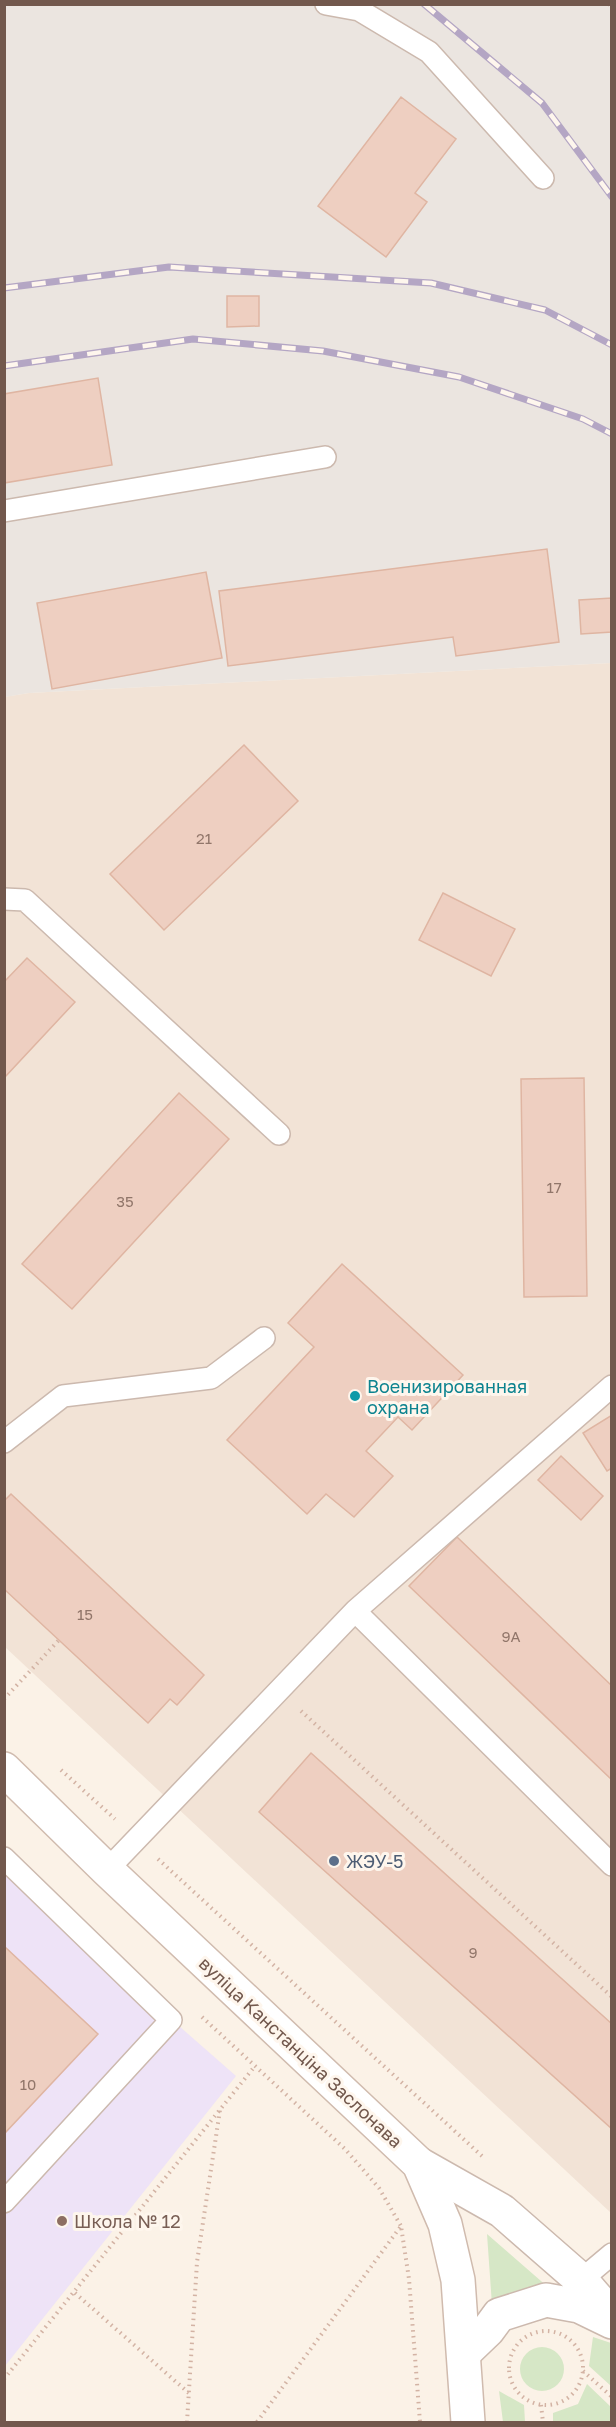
<svg xmlns="http://www.w3.org/2000/svg" width="616" height="2427" viewBox="0 0 616 2427" font-family="'Golos Text',sans-serif">
  <style>
    .residential { fill: #f2e3d6 }
    .industrial { fill: #ebe5e0 }
    .education { fill: #eee3f7 }
    .green { fill: #d6e7c6 }
    .building { fill: #eecfc1; stroke: #dfb5a2; stroke-width: 1.5 }
    .lines { fill: none; stroke-linecap: round; stroke-linejoin: round }
    .lane-casing { stroke: #ccb9ae; stroke-width: 24 }
    .street-casing { stroke: #ccb9ae; stroke-width: 36 }
    .secondary-casing { stroke: #d0bbae; stroke-width: 36 }
    .path { stroke: #d3b3a4; stroke-width: 4; stroke-dasharray: 1.5 4.5; stroke-linecap: butt }
    .lane { stroke: #fff; stroke-width: 21 }
    .street { stroke: #fff; stroke-width: 33 }
    .secondary { stroke: #fff; stroke-width: 33 }
    .rail-casing { stroke: #b4a6c4; stroke-width: 7 }
    .rail { stroke: #fef6ed; stroke-width: 4.5; stroke-dasharray: 14; stroke-linecap: butt }
    .culture-dot { fill: #0f9aa8; stroke: #fef6ed; stroke-width: 2 }
    .service-dot { fill: #5c6f8a; stroke: #fef6ed; stroke-width: 2 }
    .education-dot { fill: #8d6e63; stroke: #fef6ed; stroke-width: 2 }
    .labels { text-anchor: middle; dominant-baseline: central; stroke-width: 6; stroke-linejoin: round; paint-order: stroke }
    .number-label { font-size: 15px; fill: #91766a }
    .culture-label { font-size: 18px; fill: #0d838f; stroke: #fef6ed; text-anchor: start }
    .service-label { font-size: 18px; fill: #4e5e75; stroke: #fef6ed; text-anchor: start }
    .street-label { font-size: 18px; fill: #72584d; stroke: #fef6ed }
    .education-label { font-size: 18px; fill: #785e54; stroke: #fef6ed; text-anchor: start }
  </style>
  <rect width="100%" height="100%" fill="#fbf2e7"/>
  <path class="residential" d="M 611,663 L 611,2213 L 5,1647 L 4,697 L 29,693 Z"/>
  <path class="industrial" d="M 5,5 L 611,5 L 611,663 L 29,693 L 5,697 Z"/>
  <path class="education" d="M 4,1858 L 179,2026 L 236,2076 L 5,2366 Z"/>
  <path class="green" d="M 487,2234 L 549,2288 L 492,2305 Z
    M 593,2337 L 611,2343 L 611,2386 L 589,2366 Z
    M520 2369a22 22 0 1 1 44 0a22 22 0 1 1-44 0Z
    M 587,2384 L 611,2407 L 611,2422 L 553,2422 L 553,2413 L 578,2404 Z
    M 499,2391 L 524,2405 L 525,2422 L 503,2422 Z"/>
  <path class="building" d="M 401,97 L 456,139 L 415,193 L 427,202 L 386,257 L 318,206 Z
    M 227,296 L 259,296 L 259,326 L 227,327 Z
    M 98,378 L 112,465 L 4,483 L 4,394 Z
    M 547,549 L 559,642 L 456,656 L 453,637 L 228,666 L 219,591 Z
    M 206,572 L 222,658 L 52,689 L 37,603 Z
    M 612,598 L 612,632 L 581,634 L 579,600 Z
    M 244,745 L 298,801 L 164,930 L 110,874 Z
    M 443,893 L 515,929 L 491,976 L 419,940 Z
    M 27,958 L 75,1002 L 4,1078 L 4,982 Z
    M 584,1078 L 587,1296 L 524,1297 L 521,1079 Z
    M 179,1093 L 229,1139 L 72,1309 L 22,1264 Z
    M 342,1264 L 463,1375 L 412,1430 L 398,1417 L 366,1451 L 393,1476 L 354,1517 L 326,1494 L 307,1514 L 227,1440 L 314,1347 L 288,1323 Z
    M 612,1415 L 612,1468 L 607,1471 L 583,1433 Z
    M 561,1456 L 603,1496 L 581,1520 L 538,1480 Z
    M 11,1494 L 204,1675 L 177,1705 L 170,1699 L 148,1723 L 4,1589 L 4,1501 Z
    M 457,1537 L 612,1686 L 612,1780 L 409,1586 Z
    M 311,1753 L 612,2024 L 612,2129 L 259,1812 Z
    M 4,1946 L 98,2034 L 4,2134 Z"/>
  <g class="lines">
    <g class="lane-casing">
      <path id="lane" d="M 326,4 L 359,10 L 429,52 L 543,178
        M 4,511 L 325,457
        M 4,899 L 25,900 L 279,1134
        M 4,1442 L 63,1396 L 211,1378 L 264,1338
        M 355,1611 L 612,1386
        M 4,1858 L 171,2020 L 4,2202
        M 107,1870 L 355,1611 L 612,1865
        M 581,2280 L 612,2254"/>
    </g>
    <g class="street-casing">
      <path id="street" d="M 419,2164 L 502,2211 L 581,2280 L 612,2316
        M 464,2353 L 488,2330 L 499,2315 L 546,2300 L 579,2306 L 612,2322"/>
    </g>
    <g class="secondary-casing">
      <path id="secondary" d="M 4,1769 L 107,1870 L 419,2164 L 445,2224 L 458,2280 L 468,2422"/>
    </g>
    <path class="path" d="M 609,4 L 612,8
      M 4,1699 L 59,1640
      M 301,1711 L 612,1997
      M 61,1770 L 115,1819
      M 158,1859 L 482,2156
      M 202,2017 L 345,2149 L 379,2188 L 401,2226
      M 75,2293 L 191,2395
      M509 2368a37 37 0 1 1 74 0a37 37 0 1 1-74 0Z
      M 583,2371 L 612,2397
      M 4,2379 L 255,2066
      M 541,2405 L 543,2422
      M 187,2422 L 197,2262 L 220,2110
      M 257,2422 L 401,2226 L 409,2279 L 420,2422"/>
    <use href="#lane" class="lane"/>
    <use href="#street" class="street"/>
    <use href="#secondary" class="secondary"/>
    <g class="rail-casing">
      <path id="rail" d="M 424,4 L 542,103 L 612,197
        M 4,288 L 169,267 L 431,283 L 545,310 L 612,345
        M 4,366 L 193,339 L 323,351 L 459,377 L 583,419 L 612,434"/>
    </g>
    <use href="#rail" class="rail"/>
  </g>
  <circle class="culture-dot" cx="355" cy="1396" r="6"/>
  <circle class="service-dot" cx="334" cy="1861" r="6"/>
  <circle class="education-dot" cx="62" cy="2221" r="6"/>
  <g class="labels">
    <g class="number-label">
      <text x="204" y="838">21</text>
      <text x="554" y="1187">17</text>
      <text x="125" y="1201">35</text>
      <text x="85" y="1614">15</text>
      <text x="511" y="1636">9А</text>
      <text x="473" y="1952">9</text>
      <text x="28" y="2084">10</text>
    </g>
    <g class="culture-label">
      <text x="367" y="1386">Военизированная<tspan x="367" dy="21">охрана</tspan></text>
    </g>
    <g class="service-label">
      <text x="346" y="1861">ЖЭУ-5</text>
    </g>
    <g class="street-label">
      <text transform="translate(301 2052) rotate(43)">вуліца Канстанціна Заслонава</text>
    </g>
    <g class="education-label">
      <text x="74" y="2221">Школа № 12</text>
    </g>
  </g>
  <rect width="616" height="2427" fill="none" stroke="#72584d" stroke-width="12"/>
</svg>
